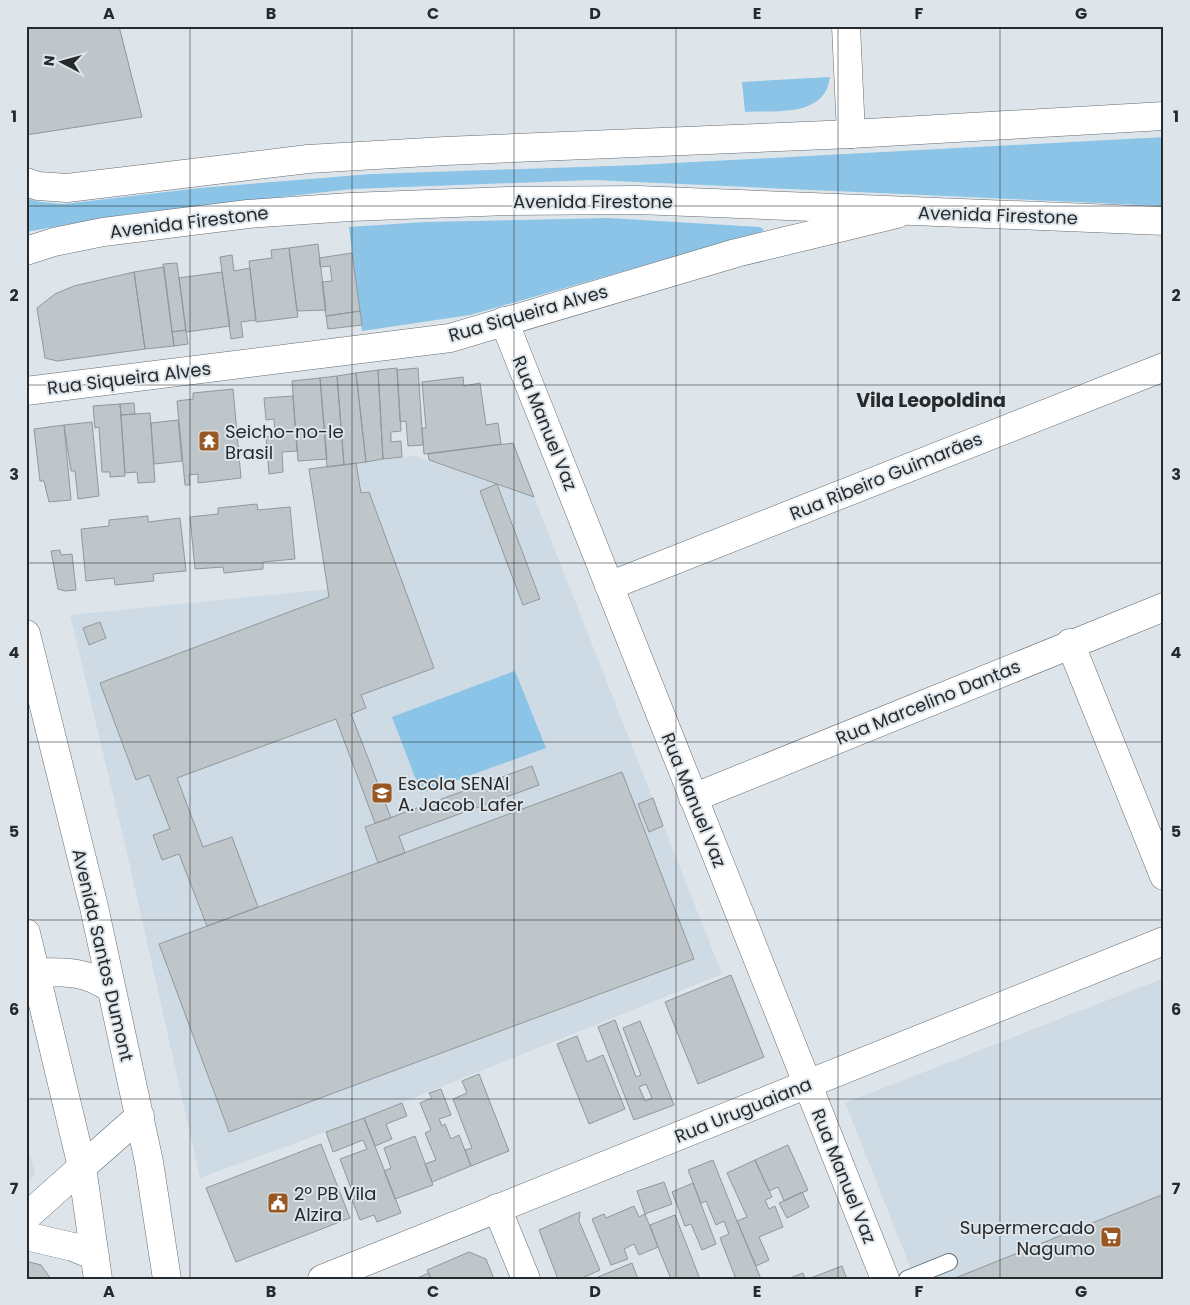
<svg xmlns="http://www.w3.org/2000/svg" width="1190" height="1305" viewBox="0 0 1190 1305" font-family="Poppins,sans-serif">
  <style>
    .built { fill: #cedbe5 }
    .green { fill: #8bc4e6 }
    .building { fill: #bec6ca; stroke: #91989c; fill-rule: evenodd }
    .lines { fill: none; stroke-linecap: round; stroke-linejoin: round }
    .service-casing { stroke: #656c70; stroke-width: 18 }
    .minor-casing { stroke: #656c70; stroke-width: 29 }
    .tertiary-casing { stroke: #656c70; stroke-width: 29 }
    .secondary-casing { stroke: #656c70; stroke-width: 29 }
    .primary-casing { stroke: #656c70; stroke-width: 29 }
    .trunk-casing { stroke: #656c70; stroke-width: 29 }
    .service { stroke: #fff; stroke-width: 16 }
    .minor { stroke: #fff; stroke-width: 28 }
    .tertiary { stroke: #fff; stroke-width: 28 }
    .secondary { stroke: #fff; stroke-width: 28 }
    .primary { stroke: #fff; stroke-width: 28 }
    .trunk { stroke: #fff; stroke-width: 28 }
    .grid { fill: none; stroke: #272a2c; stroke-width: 1; stroke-opacity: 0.55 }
    .labels { text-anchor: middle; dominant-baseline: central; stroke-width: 4; stroke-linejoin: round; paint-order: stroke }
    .street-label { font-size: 18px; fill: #272a2c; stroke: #dee5ea }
    .poi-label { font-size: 18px; fill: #272a2c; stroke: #dee5ea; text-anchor: start }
    .neighbourhood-label { font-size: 19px; font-weight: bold; fill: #272a2c; stroke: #dee5ea }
    .neatline { fill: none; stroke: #272a2c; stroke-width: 2 }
    .grid-label { font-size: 16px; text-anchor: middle; font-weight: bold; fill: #272a2c }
  </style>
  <rect width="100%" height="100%" fill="#dee5ea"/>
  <path class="built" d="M 414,456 L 534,497 L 722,974 L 364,1118 L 200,1178 L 127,853 L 70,615 L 328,589 L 309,469 Z
    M 1164,978 L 1164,1279 L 915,1279 L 845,1103 Z
    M 26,1138 L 35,1175 L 26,1183 Z"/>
  <path class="green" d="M 830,77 C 825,118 776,110 745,112 L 742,82 Z
    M 1164,137 L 1164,206 L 593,180 L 352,189 L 121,215 L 26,232 L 26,198 L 40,202 L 64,204 L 200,188 L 371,174 L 638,165 Z
    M 608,218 L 760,227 L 764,230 L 761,232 L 470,315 L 362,331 L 349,227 L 425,222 Z
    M 515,671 L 546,748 L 421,793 L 392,717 Z"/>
  <path class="building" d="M 26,26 L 119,26 L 142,117 L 26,135 Z
    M 318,244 L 326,310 L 297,311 L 289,248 Z
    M 289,248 L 298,317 L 256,322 L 249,261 L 272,258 L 271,250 Z
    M 352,253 L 360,311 L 326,316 L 322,282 L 332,281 L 330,266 L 320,267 L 319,258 Z
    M 232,255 L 234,271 L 250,268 L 256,320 L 241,322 L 243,337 L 231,339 L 220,257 Z
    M 177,263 L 186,330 L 172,332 L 163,264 Z
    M 164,267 L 174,346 L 145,349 L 134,272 Z
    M 134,272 L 145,349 L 57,361 L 45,358 L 37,308 L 55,294 L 74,286 Z
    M 222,272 L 230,326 L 186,332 L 179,278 Z
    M 360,311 L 362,325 L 328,329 L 326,316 Z
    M 186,330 L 188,344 L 174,346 L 172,332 Z
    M 397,368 L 401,431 L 391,432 L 391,442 L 401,441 L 402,457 L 383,459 L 378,370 Z
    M 418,368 L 423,445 L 408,446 L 406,421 L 400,422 L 397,370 Z
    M 378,370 L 383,459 L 366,462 L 356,373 Z
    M 356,373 L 366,462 L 344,465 L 337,376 Z
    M 337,376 L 344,465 L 327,467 L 320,378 Z
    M 463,377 L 464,386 L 480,383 L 486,425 L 498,423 L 501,444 L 424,454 L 422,428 L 426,428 L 422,382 Z
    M 320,378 L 327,459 L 298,461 L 292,381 Z
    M 233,389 L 241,478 L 198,483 L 198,474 L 189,475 L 190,485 L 185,485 L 177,401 L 193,399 L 193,393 Z
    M 293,396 L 297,451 L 282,452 L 283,472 L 269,474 L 266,437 L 275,436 L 274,419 L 266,420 L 264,398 Z
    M 134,403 L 135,414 L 121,415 L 120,404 Z
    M 120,404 L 125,476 L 110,477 L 110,472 L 102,472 L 99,427 L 95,428 L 93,406 Z
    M 150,413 L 155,482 L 138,483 L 137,472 L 125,473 L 121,415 Z
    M 178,420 L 182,461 L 154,464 L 151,423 Z
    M 92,422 L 99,496 L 78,499 L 75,471 L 71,471 L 64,425 Z
    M 64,425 L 71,500 L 49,502 L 44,481 L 40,481 L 34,429 Z
    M 513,443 L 534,497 L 429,460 L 428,454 Z
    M 356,463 L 361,493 L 369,492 L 434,668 L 361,695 L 366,708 L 351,714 L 391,818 L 375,823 L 336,719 L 177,778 L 203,847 L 232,837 L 258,907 L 207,926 L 179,854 L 162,860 L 153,835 L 170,829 L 149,775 L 136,780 L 100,683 L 329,597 L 309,469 Z
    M 497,484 L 540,599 L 523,605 L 480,491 Z
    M 257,504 L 258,510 L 290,507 L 295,559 L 263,562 L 263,569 L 224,573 L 223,567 L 195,569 L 190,517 L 218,514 L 218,508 Z
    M 148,516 L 148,522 L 180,518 L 186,571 L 153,574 L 154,581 L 115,585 L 114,578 L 86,581 L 81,529 L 109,526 L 109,520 Z
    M 60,550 L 61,555 L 72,554 L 76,590 L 65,591 L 58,589 L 51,551 Z
    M 100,622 L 106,638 L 89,645 L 83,628 Z
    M 532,766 L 539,785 L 399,836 L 405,853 L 378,863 L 365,827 Z
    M 622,772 L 694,959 L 229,1132 L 159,944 Z
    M 653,798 L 663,826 L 649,832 L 638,804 Z
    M 731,975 L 764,1057 L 698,1084 L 665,1002 Z
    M 615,1020 L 636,1077 L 641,1075 L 623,1028 L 640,1021 L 674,1105 L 634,1120 L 598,1027 ZM 646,1084 L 652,1098 L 645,1101 L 639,1087 Z
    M 577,1036 L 587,1062 L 603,1055 L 625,1109 L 589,1124 L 557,1044 Z
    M 479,1074 L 509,1151 L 471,1166 L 465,1150 L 472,1148 L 453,1099 L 467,1093 L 462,1081 Z
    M 441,1089 L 451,1115 L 439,1119 L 442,1126 L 445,1124 L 451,1139 L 459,1135 L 471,1166 L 432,1182 L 425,1164 L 436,1160 L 425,1133 L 431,1130 L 420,1103 L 432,1098 L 429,1093 Z
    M 402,1103 L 407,1116 L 386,1124 L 392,1139 L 375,1146 L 364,1118 Z
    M 364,1118 L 401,1213 L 377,1222 L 374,1215 L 360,1220 L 352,1200 L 355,1199 L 340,1159 L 367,1149 L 363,1140 L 333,1152 L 326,1132 Z
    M 415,1136 L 433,1185 L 395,1199 L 384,1171 L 391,1168 L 384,1148 Z
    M 321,1144 L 350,1218 L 236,1262 L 206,1188 Z
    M 788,1145 L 808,1190 L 784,1201 L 778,1187 L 769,1191 L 755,1160 Z
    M 713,1160 L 737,1221 L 761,1279 L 736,1279 L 720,1238 L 729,1234 L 724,1221 L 716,1225 L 706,1201 L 701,1203 L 688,1170 Z
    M 755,1160 L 772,1197 L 765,1200 L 769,1209 L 775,1206 L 783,1227 L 759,1237 L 769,1260 L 756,1266 L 737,1221 L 747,1217 L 727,1173 Z
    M 664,1182 L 672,1204 L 645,1214 L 637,1191 Z
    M 693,1183 L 716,1244 L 702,1250 L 691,1224 L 685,1226 L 672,1192 Z
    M 802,1192 L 809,1207 L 787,1218 L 779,1203 Z
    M 1164,1194 L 1164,1279 L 953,1279 Z
    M 634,1206 L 639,1217 L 645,1214 L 658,1247 L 639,1255 L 634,1244 L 624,1249 L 628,1259 L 611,1265 L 592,1219 L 604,1214 L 606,1218 Z
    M 580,1212 L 579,1221 L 600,1270 L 580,1279 L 558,1279 L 539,1230 Z
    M 675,1215 L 700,1279 L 671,1279 L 658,1247 L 650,1225 Z
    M 469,1252 L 486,1259 L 494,1279 L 431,1279 L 427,1270 Z
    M 26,1261 L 41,1265 L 51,1279 L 26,1279 Z
    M 632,1263 L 638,1279 L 593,1279 Z
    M 842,1266 L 847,1279 L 808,1279 Z
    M 429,1273 L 431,1279 L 415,1279 Z
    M 803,1273 L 805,1279 L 790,1279 L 790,1278 Z"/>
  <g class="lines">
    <g class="service-casing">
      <path id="service" d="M 907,1279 L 949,1262"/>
    </g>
    <g class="minor-casing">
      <path id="minor" d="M 846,26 L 851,134
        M 504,321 L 885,1279
        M 26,391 L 450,338 L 736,253 L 897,214
        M 609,586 L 1164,367
        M 1070,643 L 1164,876
        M 693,798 L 1164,607"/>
    </g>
    <g class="tertiary-casing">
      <path id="tertiary" d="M 497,1208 L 526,1279
        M 26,1217 L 82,1167"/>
    </g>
    <g class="secondary-casing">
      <path id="secondary" d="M 26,182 L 38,186 L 67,188 L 308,159 L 445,151 L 851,134 L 1164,116
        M 26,251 L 54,242 L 103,232 L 248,214 L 350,207 L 508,201 L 638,200 L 1164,221"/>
    </g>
    <g class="primary-casing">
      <path id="primary" d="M 322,1279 L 1164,941"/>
    </g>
    <g class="trunk-casing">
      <path id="trunk" d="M 26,634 L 94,907 L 149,1162 L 167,1279
        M 26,933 L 82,1167 L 98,1279
        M 36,972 C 65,972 87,971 111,989
        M 82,1167 L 140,1116
        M 26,1236 L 73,1247 L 95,1256"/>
    </g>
    <use href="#service" class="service"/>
    <use href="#minor" class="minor"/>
    <use href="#tertiary" class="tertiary"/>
    <use href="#secondary" class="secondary"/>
    <use href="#primary" class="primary"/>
    <use href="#trunk" class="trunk"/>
  </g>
  <path class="grid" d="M 190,26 L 190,1279M 352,26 L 352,1279M 514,26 L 514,1279M 676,26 L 676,1279M 838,26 L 838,1279M 1000,26 L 1000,1279M 26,206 L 1164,206M 26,385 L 1164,385M 26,563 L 1164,563M 26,742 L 1164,742M 26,920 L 1164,920M 26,1099 L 1164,1099"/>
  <defs>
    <g id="temple-square" transform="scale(1.125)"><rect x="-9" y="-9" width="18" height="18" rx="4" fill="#985723" stroke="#dee5ea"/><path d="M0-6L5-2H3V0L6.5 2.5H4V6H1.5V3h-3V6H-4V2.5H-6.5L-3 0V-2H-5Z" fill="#fff"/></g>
    <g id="university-square" transform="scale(1.125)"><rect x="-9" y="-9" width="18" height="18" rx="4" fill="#985723" stroke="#dee5ea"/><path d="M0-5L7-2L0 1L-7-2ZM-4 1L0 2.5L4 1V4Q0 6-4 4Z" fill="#fff"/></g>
    <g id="civic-square" transform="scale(1.125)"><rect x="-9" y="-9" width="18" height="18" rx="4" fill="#985723" stroke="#dee5ea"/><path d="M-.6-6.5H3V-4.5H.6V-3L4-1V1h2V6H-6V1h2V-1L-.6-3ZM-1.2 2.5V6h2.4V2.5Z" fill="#fff"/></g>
    <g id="supermarket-square" transform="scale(1.125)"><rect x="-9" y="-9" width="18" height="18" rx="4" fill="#985723" stroke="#dee5ea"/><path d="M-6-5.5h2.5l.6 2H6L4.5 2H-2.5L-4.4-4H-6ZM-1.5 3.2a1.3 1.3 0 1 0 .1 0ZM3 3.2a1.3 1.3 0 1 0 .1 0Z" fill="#fff"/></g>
  </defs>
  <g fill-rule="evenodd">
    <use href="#temple-square" x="209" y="441"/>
    <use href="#university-square" x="382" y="793"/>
    <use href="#civic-square" x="278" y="1203"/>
    <use href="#supermarket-square" x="1111" y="1237"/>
  </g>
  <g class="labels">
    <g class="street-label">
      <text x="593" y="201">Avenida Firestone</text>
      <text transform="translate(998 215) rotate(2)">Avenida Firestone</text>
      <text transform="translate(189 222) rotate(-7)">Avenida Firestone</text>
      <text transform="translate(528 313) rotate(-16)">Rua Siqueira Alves</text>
      <text transform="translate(129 378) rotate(-7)">Rua Siqueira Alves</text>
      <text transform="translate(545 423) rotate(68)">Rua Manuel Vaz</text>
      <text transform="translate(886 476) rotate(-22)">Rua Ribeiro Guimarães</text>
      <text transform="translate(928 702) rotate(-22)">Rua Marcelino Dantas</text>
      <text transform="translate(694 800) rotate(68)">Rua Manuel Vaz</text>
      <text transform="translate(103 955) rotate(77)">Avenida Santos Dumont</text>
      <text transform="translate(743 1110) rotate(-22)">Rua Uruguaiana</text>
      <text transform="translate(844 1176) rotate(68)">Rua Manuel Vaz</text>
    </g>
    <g class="poi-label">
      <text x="225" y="431">Seicho-no-Ie<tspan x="225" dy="21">Brasil</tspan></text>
      <text x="398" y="783">Escola SENAI<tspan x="398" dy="21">A. Jacob Lafer</tspan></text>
      <text x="294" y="1193">2º PB Vila<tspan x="294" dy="21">Alzira</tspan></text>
      <text x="1095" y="1227" text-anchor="end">Supermercado<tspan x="1095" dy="21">Nagumo</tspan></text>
    </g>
    <g class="neighbourhood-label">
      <text x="931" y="400">Vila Leopoldina</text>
    </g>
  </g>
  <rect width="1190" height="1305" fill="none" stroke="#dee5ea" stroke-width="55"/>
  <g transform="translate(62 62) rotate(276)" stroke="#dee5ea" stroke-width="4" paint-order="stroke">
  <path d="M0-4L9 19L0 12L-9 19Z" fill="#272a2c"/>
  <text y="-8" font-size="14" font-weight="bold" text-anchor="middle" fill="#272a2c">N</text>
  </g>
  <rect x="28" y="28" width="1134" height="1250" class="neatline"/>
  <g class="grid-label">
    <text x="109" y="19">A</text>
    <text x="271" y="19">B</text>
    <text x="433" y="19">C</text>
    <text x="595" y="19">D</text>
    <text x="757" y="19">E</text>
    <text x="919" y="19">F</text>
    <text x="1081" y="19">G</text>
    <text x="14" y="122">1</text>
    <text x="1176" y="122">1</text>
    <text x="14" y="301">2</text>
    <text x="1176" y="301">2</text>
    <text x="14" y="480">3</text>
    <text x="1176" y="480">3</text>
    <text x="14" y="658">4</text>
    <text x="1176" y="658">4</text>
    <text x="14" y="837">5</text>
    <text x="1176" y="837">5</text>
    <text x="14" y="1015">6</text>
    <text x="1176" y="1015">6</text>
    <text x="14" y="1194">7</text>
    <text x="1176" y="1194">7</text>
    <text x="109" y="1297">A</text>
    <text x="271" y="1297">B</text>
    <text x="433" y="1297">C</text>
    <text x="595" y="1297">D</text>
    <text x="757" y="1297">E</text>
    <text x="919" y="1297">F</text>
    <text x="1081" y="1297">G</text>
  </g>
</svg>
